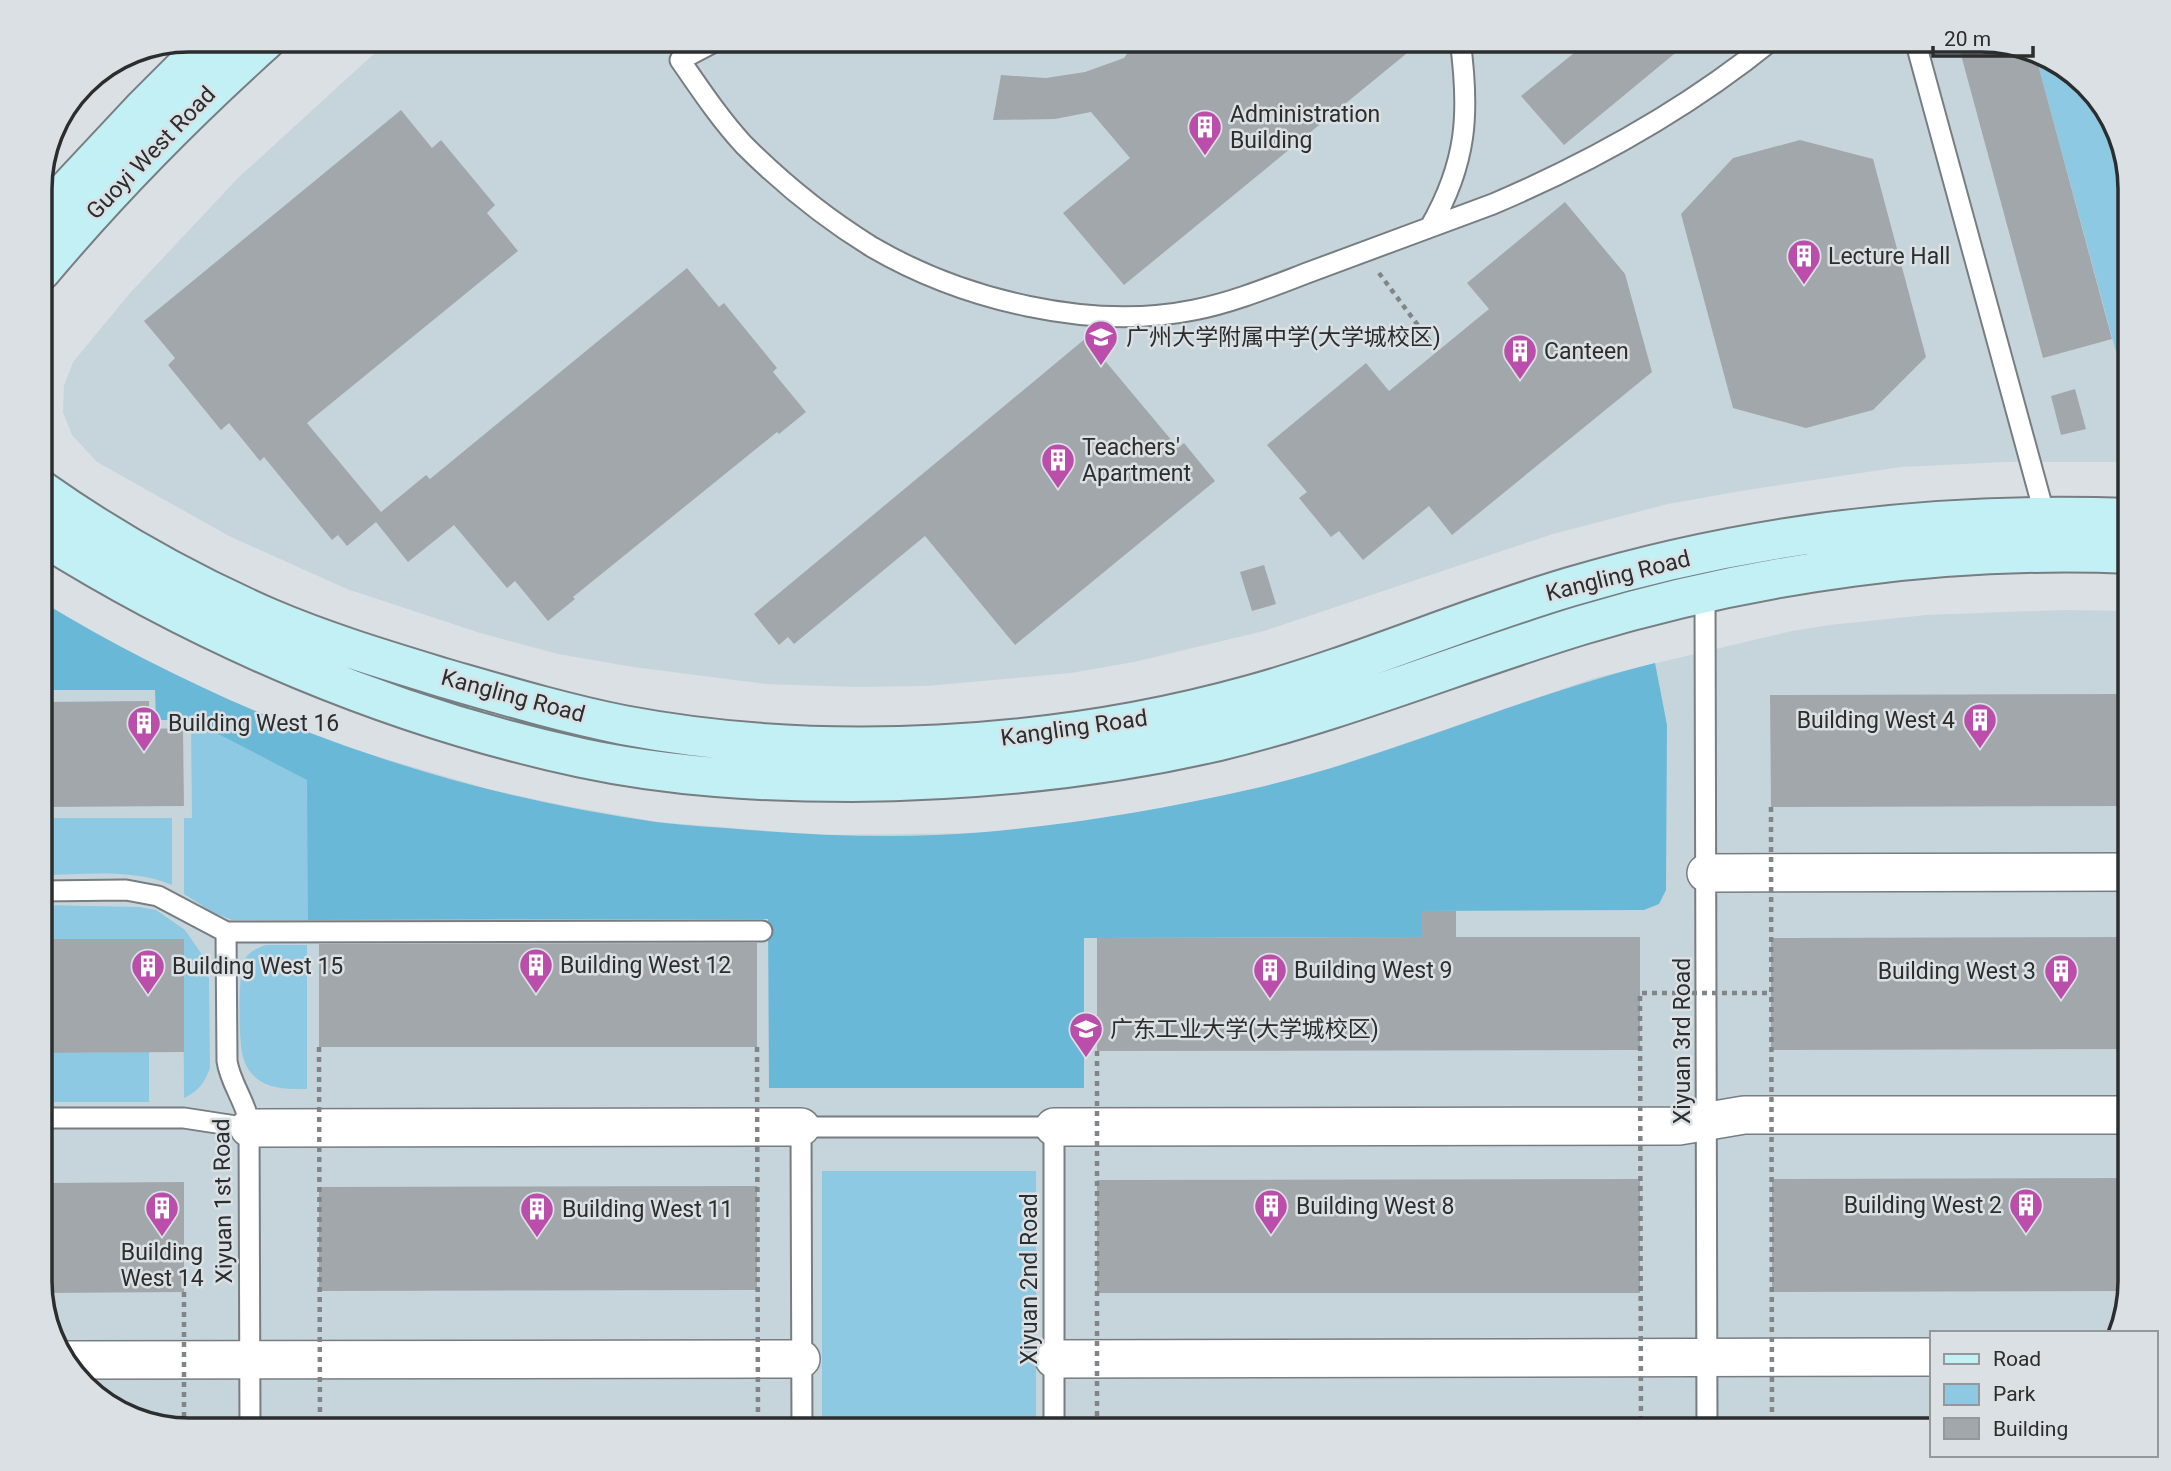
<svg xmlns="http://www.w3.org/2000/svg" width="2171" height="1471" viewBox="0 0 2171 1471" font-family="Roboto,'Noto Sans SC',sans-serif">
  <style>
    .built { fill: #c6d5dc }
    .green { fill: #8dc9e2 }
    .forest { fill: #6ab8d8 }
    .building { fill: #a2a7ab }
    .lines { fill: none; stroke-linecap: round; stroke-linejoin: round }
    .lane-casing { stroke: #777d80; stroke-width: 23 }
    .street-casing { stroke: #777d80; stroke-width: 40 }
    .secondary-casing { stroke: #777d80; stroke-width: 42 }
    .path { stroke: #818587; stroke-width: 4.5; stroke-dasharray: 5 5; stroke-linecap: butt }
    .lane { stroke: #fff; stroke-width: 19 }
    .street { stroke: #fff; stroke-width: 37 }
    .secondary { stroke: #c2f0f5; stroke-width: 38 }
    .path-bridge { stroke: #818587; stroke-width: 4.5; stroke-dasharray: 5 5; stroke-linecap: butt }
    .labels { text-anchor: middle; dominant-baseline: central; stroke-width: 5; stroke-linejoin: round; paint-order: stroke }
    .poi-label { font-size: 23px; fill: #2b2d2e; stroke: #dae0e3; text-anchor: start }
    .street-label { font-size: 23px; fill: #2b2d2e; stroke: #dae0e3 }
    .rim { fill: none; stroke: #2b2d2e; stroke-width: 3.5 }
  </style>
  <rect width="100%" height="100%" fill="#dae0e3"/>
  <path class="built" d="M 389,40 L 1982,40 L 2065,66 L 2111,115 L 2131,189 L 2131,462 L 2005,462 L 1901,467 L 1747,490 L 1668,504 L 1553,534 L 1264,631 L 1134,662 L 1071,673 L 927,686 L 855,687 L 766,684 L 633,667 L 558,654 L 480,633 L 347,589 L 229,536 L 97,462 L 72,435 L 63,412 L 64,386 L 73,362 L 131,292 L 238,178 Z
    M 41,601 L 96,635 L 228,700 L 333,743 L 386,759 L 492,790 L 567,806 L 658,822 L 819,835 L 980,833 L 1059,825 L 1158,809 L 1254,789 L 1334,768 L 1594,678 L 1792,631 L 1830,625 L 1926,615 L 2065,610 L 2131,611 L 2131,1282 L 2115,1333 L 1931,1333 L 1931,1431 L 189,1431 L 106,1405 L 60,1356 L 41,1291 Z"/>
  <path class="green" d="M 2036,57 L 2065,66 L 2111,115 L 2131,189 L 2131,407 Z
    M 191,720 L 308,780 L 308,920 L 232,920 L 212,912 L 184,894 L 184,818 L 192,818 Z
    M 41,818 L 172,818 L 172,885 C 133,868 82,875 41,875 Z
    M 41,905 L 139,907 L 156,910 L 185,930 L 203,956 L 209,979 L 210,1068 C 205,1082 198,1092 184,1098 L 183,939 L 41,939 Z
    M 266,945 L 307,945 L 307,1089 C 290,1089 269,1090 255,1077 C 248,1071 244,1062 242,1053 C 239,1036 238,976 244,961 C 248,952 257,948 266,945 Z
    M 149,1052 L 149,1102 L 41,1102 L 41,1053 Z
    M 822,1171 L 1036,1171 L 1036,1431 L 822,1431 Z"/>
  <path class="forest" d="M 41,601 C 228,715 439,792 656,822 C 687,826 718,827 749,830 C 827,836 907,839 985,832 C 1075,824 1164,809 1252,789 C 1389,758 1518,697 1655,663 L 1667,725 L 1666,890 L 1659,904 L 1644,910 L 1421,911 L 1421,937 L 1084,938 L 1084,1088 L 769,1088 L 768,919 L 308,920 L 307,780 L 191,720 L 156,720 L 155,690 L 41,690 Z"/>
  <path class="building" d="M 1137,40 L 1423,40 L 1124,285 L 1063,213 L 1130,158 L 1091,112 L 1055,119 L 993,120 L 1001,75 L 1046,78 L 1085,72 L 1124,58 Z
    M 1590,40 L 1691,40 L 1564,145 L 1521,96 Z
    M 1957,40 L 1982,40 L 2036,57 L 2112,339 L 2043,358 Z
    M 401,110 L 432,148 L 441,140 L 495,205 L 487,213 L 518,251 L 307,423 L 381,512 L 426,475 L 430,479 L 687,268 L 719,307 L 724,303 L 777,368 L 773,372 L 806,412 L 779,434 L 777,432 L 573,597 L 575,599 L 548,621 L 515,581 L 507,588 L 454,525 L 408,562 L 376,522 L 347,546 L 338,535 L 332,540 L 264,457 L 260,461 L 229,423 L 221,430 L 168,365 L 175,358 L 144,321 Z
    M 1800,140 L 1873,159 L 1926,357 L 1873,410 L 1806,428 L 1733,408 L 1681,214 L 1733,158 Z
    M 1565,202 L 1625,274 L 1652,372 L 1452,535 L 1429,506 L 1363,560 L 1339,531 L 1331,537 L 1299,498 L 1307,492 L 1267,445 L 1366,363 L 1389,391 L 1489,309 L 1467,283 Z
    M 1086,338 L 1178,448 L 1184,443 L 1215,481 L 1015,645 L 925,536 L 794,644 L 788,637 L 779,645 L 754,614 Z
    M 2075,389 L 2086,429 L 2061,435 L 2051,396 Z
    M 1264,565 L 1276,604 L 1252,611 L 1240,572 Z
    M 2131,694 L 2131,806 L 1771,807 L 1770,695 Z
    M 149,701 L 149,729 L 183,728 L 184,806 L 41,807 L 41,702 Z
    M 1421,911 L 1456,911 L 1456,937 L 1640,937 L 1640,1050 L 1097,1051 L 1097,938 L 1421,937 Z
    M 2131,937 L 2131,1049 L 1771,1050 L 1771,938 Z
    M 41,939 L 184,939 L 184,1052 L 41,1053 Z
    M 757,943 L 757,1047 L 319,1047 L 319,944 Z
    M 2131,1178 L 2131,1282 L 2128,1291 L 1772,1292 L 1772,1179 Z
    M 1640,1179 L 1640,1293 L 1097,1293 L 1097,1180 Z
    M 184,1182 L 184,1292 L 41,1293 L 41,1183 Z
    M 744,1186 L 757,1186 L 757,1290 L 319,1291 L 319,1187 Z"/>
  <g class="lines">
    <g class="lane-casing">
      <path id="lane" d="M 718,40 L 680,60 C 700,89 720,119 744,145 C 783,184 825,218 872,247 C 963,300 1090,331 1194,310 C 1235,302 1275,285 1315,270 C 1374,248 1434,226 1493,204 C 1594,161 1687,109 1772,40
        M 1915,40 L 2045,516
        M 1430,227 C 1467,163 1470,113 1460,40
        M 1705,594 L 1707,1431
        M 41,891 L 126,890 L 158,896 L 226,932 L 762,931
        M 226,932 L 227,1061 C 230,1082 244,1099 249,1121 L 250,1431
        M 41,1118 L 184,1118 L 249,1128
        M 802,1431 L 801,1127 L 1054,1127 L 1054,1431"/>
    </g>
    <g class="street-casing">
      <path id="street" d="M 1706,873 L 2131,872
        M 1054,1127 L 1679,1126 L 1744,1115 L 2131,1115
        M 249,1128 L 801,1127
        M 1054,1359 L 1931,1357
        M 64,1360 L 801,1359"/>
    </g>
    <g class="secondary-casing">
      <path id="secondary" d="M 41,218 L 143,109 L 212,40
        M 41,271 C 110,189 186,112 266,40
        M 41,490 C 112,540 189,583 269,618 C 325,642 385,660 444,678 C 503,695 563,713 623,725 C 823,763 1055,749 1250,695 C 1359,665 1462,619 1570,587 C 1751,533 1942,511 2131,518
        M 41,535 C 205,638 391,717 582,758 C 671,777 761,782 852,782 C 976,781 1098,769 1219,741 C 1343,711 1461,662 1582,625 C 1758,572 1947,546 2131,554"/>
    </g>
    <path class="path" d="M 1379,273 L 1437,351"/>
    <use href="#lane" class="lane"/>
    <use href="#street" class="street"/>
    <use href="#secondary" class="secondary"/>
    <path class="path-bridge" d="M 1771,807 L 1772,1431
      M 319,1047 L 320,1431
      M 757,1047 L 758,1426
      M 1097,1051 L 1097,1431
      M 184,1292 L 184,1429
      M 1641,1431 L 1640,993 L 1771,993"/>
  </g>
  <defs>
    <g id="building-pin" transform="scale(1.75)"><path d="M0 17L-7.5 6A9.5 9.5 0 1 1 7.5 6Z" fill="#bb4dab" stroke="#dae0e3"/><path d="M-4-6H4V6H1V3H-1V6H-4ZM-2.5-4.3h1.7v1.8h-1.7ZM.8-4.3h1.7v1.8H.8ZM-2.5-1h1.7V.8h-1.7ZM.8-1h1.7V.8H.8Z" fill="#fff"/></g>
    <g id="school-pin" transform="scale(1.75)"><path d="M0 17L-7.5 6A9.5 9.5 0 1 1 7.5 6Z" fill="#bb4dab" stroke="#dae0e3"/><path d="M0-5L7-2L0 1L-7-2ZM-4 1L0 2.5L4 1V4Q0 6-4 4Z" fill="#fff"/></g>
    <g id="university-pin" transform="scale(1.75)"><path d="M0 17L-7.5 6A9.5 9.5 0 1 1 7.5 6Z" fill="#bb4dab" stroke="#dae0e3"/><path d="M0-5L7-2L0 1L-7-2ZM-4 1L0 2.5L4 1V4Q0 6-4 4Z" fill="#fff"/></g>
  </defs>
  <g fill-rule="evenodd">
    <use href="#building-pin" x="1205" y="127"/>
    <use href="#building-pin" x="1804" y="256"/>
    <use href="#school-pin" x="1101" y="337"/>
    <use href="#building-pin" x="1520" y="351"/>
    <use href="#building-pin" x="1058" y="460"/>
    <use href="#building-pin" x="1980" y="720"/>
    <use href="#building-pin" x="144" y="723"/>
    <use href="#building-pin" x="536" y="965"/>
    <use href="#building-pin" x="148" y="966"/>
    <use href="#building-pin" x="1270" y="970"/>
    <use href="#building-pin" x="2061" y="971"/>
    <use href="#university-pin" x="1086" y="1029"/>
    <use href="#building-pin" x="2026" y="1205"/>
    <use href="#building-pin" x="1271" y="1206"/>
    <use href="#building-pin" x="162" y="1208"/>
    <use href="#building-pin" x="537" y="1209"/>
  </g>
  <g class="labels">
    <g class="poi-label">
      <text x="1230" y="114">Administration<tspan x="1230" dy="26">Building</tspan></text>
      <text x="1828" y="256">Lecture Hall</text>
      <text x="1126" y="337">广州大学附属中学(大学城校区)</text>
      <text x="1544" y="351">Canteen</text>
      <text x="1082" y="447">Teachers'<tspan x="1082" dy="26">Apartment</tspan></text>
      <text x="1955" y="720" text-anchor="end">Building West 4</text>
      <text x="168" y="723">Building West 16</text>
      <text x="560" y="965">Building West 12</text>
      <text x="172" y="966">Building West 15</text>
      <text x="1294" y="970">Building West 9</text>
      <text x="2036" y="971" text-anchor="end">Building West 3</text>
      <text x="1110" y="1029">广东工业大学(大学城校区)</text>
      <text x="2002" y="1205" text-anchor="end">Building West 2</text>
      <text x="1296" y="1206">Building West 8</text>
      <text x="562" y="1209">Building West 11</text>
      <text x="162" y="1252" text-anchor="middle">Building<tspan x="162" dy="26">West 14</tspan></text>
    </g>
    <g class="street-label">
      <text transform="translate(151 153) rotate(-46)">Guoyi West Road</text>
      <text transform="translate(1618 576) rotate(-14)">Kangling Road</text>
      <text transform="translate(513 696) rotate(15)">Kangling Road</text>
      <text transform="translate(1074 728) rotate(-8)">Kangling Road</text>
      <text transform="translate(1682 1041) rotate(-90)">Xiyuan 3rd Road</text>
      <text transform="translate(223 1201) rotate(-91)">Xiyuan 1st Road</text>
      <text transform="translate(1029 1279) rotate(-90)">Xiyuan 2nd Road</text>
    </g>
  </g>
  <path d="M0 0H2171V1471H0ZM189 52H1981A137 137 0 0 1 2118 189V1281A137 137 0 0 1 1981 1418H189A137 137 0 0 1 52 1281V189A137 137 0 0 1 189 52Z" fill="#dae0e3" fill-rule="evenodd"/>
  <path class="rim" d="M189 52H1981A137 137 0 0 1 2118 189V1281A137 137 0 0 1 1981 1418H189A137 137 0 0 1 52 1281V189A137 137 0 0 1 189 52Z"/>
  <rect x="1930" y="1331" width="228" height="126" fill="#dae0e3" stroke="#94989b" stroke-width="2"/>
  <rect x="1944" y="1354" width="35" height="10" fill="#c2f0f5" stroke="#94989b" stroke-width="2"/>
  <text x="1993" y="1366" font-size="21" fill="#2b2d2e">Road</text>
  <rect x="1944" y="1384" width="35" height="21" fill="#8dc9e2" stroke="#94989b" stroke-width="2"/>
  <text x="1993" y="1401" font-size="21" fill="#2b2d2e">Park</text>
  <rect x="1944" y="1418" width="35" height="21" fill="#a2a7ab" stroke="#94989b" stroke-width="2"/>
  <text x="1993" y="1436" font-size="21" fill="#2b2d2e">Building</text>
  <path d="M1933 46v10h100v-10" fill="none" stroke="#2b2d2e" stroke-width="3.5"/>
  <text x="1944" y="46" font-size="21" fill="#2b2d2e" stroke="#dae0e3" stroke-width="5" paint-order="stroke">20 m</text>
</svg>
